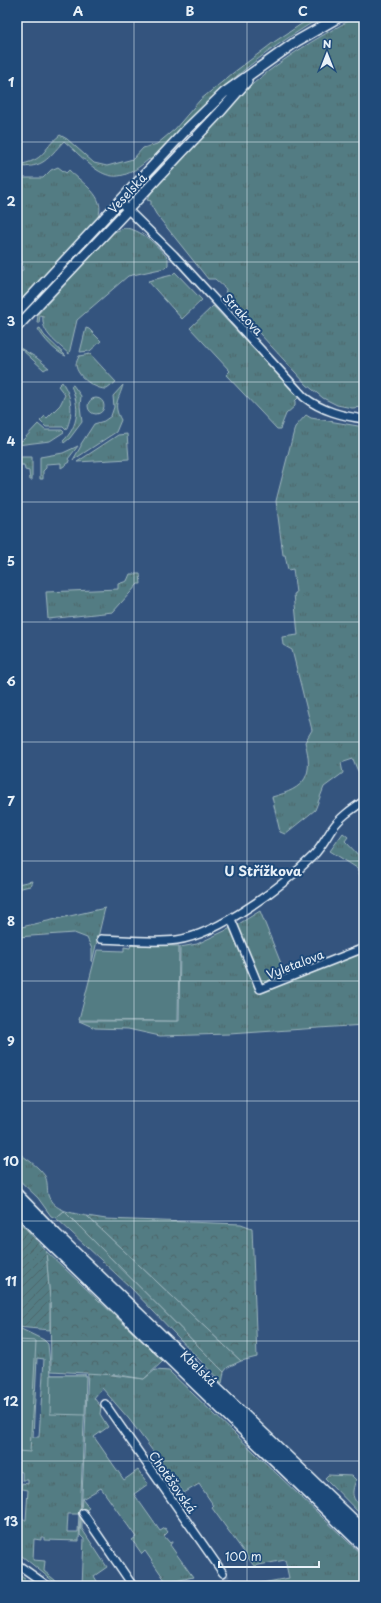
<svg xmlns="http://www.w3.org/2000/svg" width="381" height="1603" viewBox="0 0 381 1603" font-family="'Playpen Sans',sans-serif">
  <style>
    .grass { fill: url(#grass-tufts); stroke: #9eb6be; fill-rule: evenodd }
    .forest { fill: url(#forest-crowns); stroke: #9eb6be }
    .garden { fill: url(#garden-furrows); stroke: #9eb6be }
    .pitch { fill: #537c83; stroke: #9eb6be }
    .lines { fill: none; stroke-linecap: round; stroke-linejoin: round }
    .minor-tunnel { stroke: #4f6c90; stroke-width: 7; stroke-dasharray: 7 3.5; stroke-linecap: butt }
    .minor-casing { stroke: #e8f1f8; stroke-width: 10 }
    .major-casing { stroke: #e8f1f8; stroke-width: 12 }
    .highway-casing { stroke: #e8f1f8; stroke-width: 14 }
    .minor { stroke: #1f4a7a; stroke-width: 7 }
    .major { stroke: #1f4a7a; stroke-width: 9 }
    .highway { stroke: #1f4a7a; stroke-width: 11 }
    .grid { fill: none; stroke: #e8f1f8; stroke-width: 1; stroke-opacity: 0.55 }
    .labels { text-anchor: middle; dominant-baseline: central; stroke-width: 4; stroke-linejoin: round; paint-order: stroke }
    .street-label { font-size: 12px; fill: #e8f1f8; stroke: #1f4a7a }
    .neighbourhood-label { font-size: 13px; font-weight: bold; fill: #e8f1f8; stroke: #1f4a7a }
    .neatline { fill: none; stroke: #e8f1f8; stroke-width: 1.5 }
    .grid-label { font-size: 13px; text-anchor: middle; font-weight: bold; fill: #e8f1f8 }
  </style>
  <defs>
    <pattern id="grass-tufts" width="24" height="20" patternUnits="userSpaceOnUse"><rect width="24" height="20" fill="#537c83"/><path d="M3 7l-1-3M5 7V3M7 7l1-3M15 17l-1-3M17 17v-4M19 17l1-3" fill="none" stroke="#4d6569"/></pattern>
    <pattern id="forest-crowns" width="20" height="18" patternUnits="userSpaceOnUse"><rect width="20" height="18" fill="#537c83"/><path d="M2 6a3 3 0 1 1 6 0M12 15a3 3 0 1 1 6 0" fill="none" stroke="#4d6569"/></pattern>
    <pattern id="garden-furrows" width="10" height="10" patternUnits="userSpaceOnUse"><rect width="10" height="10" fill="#537c83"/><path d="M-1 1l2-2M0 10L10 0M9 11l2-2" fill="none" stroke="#4d6569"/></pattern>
  </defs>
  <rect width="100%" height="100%" fill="#34547e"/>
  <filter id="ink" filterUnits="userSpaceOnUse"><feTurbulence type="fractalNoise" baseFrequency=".025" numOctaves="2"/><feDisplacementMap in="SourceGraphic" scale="8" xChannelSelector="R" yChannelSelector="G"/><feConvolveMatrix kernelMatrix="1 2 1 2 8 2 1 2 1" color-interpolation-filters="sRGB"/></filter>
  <g filter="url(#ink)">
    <path class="grass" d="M 312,17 L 322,17 C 282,40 243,68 209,101 C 189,120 171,140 152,160 L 149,159 C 110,194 96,169 64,141 C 46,160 45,167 17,167 L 17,165 C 47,160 41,150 60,135 L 67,139 L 94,163 L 107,166 L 133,159 L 143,148 L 157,144 L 175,129 L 200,100 L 233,73 L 274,42 Z
      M 356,17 L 364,17 L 364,407 L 352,408 L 337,405 L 323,398 L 307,385 L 225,296 L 226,289 L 215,279 L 208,279 L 156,214 L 151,205 L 151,201 L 147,200 L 156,185 C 184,155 211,122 242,94 C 274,63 316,38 356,17 Z
      M 58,167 L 66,173 L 69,170 C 82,183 107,197 98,217 L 17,306 L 17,281 L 20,278 L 17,273 L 18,271 L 23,270 L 17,229 L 17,178 L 43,178 L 51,170 Z
      M 124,228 C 142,229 156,245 168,258 L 168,265 L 165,268 L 128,276 L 77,320 L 69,354 C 57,343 41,333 43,316 L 40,315 L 39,323 L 37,323 L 38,314 L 112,233 Z
      M 175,272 L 202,300 L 182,319 L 148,281 L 172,275 Z
      M 213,306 L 299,397 L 295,401 L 295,406 L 286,414 L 280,429 L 277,429 L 226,375 L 230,371 L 190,328 Z
      M 40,328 L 44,335 L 66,356 C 56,353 43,338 38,329 Z
      M 86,328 L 89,329 L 101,341 L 90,351 L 80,352 Z
      M 20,348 L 37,358 L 49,368 L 47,368 L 44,370 Z
      M 90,354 L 116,382 L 107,389 C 96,390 77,377 76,365 C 76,362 78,359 79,356 Z
      M 62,382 C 72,397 74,413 66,430 L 63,427 L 46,427 L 40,421 L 45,416 L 47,418 L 60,405 L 65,395 L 58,386 Z
      M 73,385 L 81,396 L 80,406 L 82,422 L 70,438 L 64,443 L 63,441 C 79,426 80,406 71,386 Z
      M 123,385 C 119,400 112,404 121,420 L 116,432 L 73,460 L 81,446 L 81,444 L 94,424 L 104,421 L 111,416 L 114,407 L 113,396 Z
      M88 406a8 8 0 1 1 16 0a8 8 0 1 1-16 0Z
      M 306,415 L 311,418 L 364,427 L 364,781 L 357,769 L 353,759 L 341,763 L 343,773 L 324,787 L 315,810 L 285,834 L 280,832 L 272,797 C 306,788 314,776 305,742 L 312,730 L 292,650 L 283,645 L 282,637 L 298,635 L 294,594 L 296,593 L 293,569 L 288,570 L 285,555 L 283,555 L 276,501 L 295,427 Z
      M 38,424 L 45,430 L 62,430 L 64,432 L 50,441 L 17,445 L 17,442 L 23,440 Z
      M 127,434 L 129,459 L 77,462 L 118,435 Z
      M 78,446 L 68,459 L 70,462 L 61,468 L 61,463 L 46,464 L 46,468 L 43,471 L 43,479 L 40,479 L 40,457 L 63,453 Z
      M 17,457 L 32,457 L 32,480 L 30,480 L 29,471 L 25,470 L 24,465 L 17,465 Z
      M 130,574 L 140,574 L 141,584 L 138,584 L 113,612 L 48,619 L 46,592 L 118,589 L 118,584 L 127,581 Z
      M 343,833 L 348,837 L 345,841 L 364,861 L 364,886 L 357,868 L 330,851 Z
      M 32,881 L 30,886 L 17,889 L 17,884 Z
      M 105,908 L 92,962 L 92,949 L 87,938 L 74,933 L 17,937 L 17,928 Z
      M 260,911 L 286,976 L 263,985 L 237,925 Z
      M 233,927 L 260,992 L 364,951 L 364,1025 L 229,1034 L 160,1036 L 128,1029 L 95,1028 L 79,1021 L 179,1021 L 180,947 L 197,944 Z
      M 17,1152 C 27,1159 38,1166 45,1176 C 48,1182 47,1189 48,1195 C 53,1211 73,1213 87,1216 L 241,1361 L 228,1367 L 224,1372 L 64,1211 L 56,1218 L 51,1216 L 38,1198 L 17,1178 Z
      M 17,1327 L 44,1340 L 48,1344 L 51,1375 L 86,1375 L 79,1541 L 44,1540 L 44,1537 L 41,1537 L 41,1540 L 34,1539 L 33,1560 L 45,1561 L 44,1571 L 62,1586 L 59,1586 L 17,1552 L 17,1519 L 26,1520 L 28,1490 L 17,1488 L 21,1488 L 22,1483 L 28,1484 L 28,1480 L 22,1480 L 22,1472 L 17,1471 ZM 37,1358 L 44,1359 L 39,1437 L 33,1437 ZM 68,1514 L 79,1514 L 78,1532 L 67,1532 Z
      M 155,1370 L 169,1371 L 364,1557 L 364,1586 L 263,1586 L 262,1583 L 289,1578 L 285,1560 L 254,1566 L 212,1508 L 214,1506 L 199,1484 L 184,1493 L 129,1419 L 102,1388 L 94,1398 L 101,1407 L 100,1414 L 108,1427 L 94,1437 L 124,1480 L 138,1470 L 148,1484 L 134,1494 L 160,1531 L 165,1528 L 168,1532 L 164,1536 L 170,1543 L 173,1541 L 170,1545 L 193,1577 L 167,1583 L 145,1551 L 142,1554 L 132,1540 L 136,1537 L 101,1488 L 82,1499 L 89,1508 L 82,1513 L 82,1529 L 107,1567 L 94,1576 L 100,1586 L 82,1586 L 84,1539 L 80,1535 L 88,1372 L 144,1379 Z
      M 328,1475 L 352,1476 L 356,1480 C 350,1496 353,1499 364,1511 L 364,1518 L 325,1478 Z
      M 17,1573 L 34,1586 L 17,1586 Z"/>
    <path class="forest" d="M 64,1211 L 224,1372 L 222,1383 L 130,1287 L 56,1218 Z
      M 87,1216 L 106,1219 L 241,1224 L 252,1228 L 257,1357 L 241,1361 Z
      M 46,1251 L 163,1361 L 144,1379 L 119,1375 L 51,1371 L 50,1301 Z"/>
    <path class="garden" d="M 17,1219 L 46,1251 L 50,1301 L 50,1330 L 17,1327 Z"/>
    <path class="pitch" d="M 131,945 L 179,946 L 178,1021 L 79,1020 L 97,950 L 124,951 L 124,947 L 130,948 Z
      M 17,1340 L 36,1341 L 30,1452 L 17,1451 Z
      M 51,1375 L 86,1375 L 85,1415 L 50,1414 Z"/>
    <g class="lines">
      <path class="minor-tunnel" d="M 223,1573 L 230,1584"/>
      <g class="minor-casing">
        <path id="minor" d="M 120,202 L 174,255 L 304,397 C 322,411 342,416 364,419
          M 231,919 L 260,989 L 364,948
          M 101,939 C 124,940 155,943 177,940 C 219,934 283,886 313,856 C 321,848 326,838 332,829 C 340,817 352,809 364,801
          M 105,1404 L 223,1573
          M 83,1513 L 133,1586
          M 17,1564 L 48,1586
          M 230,1584 L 232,1586"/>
      </g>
      <g class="major-casing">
        <path id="major" d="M 17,312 L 186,130 L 224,93 L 297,41 L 339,17
          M 17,327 L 220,112 L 247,81"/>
      </g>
      <g class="highway-casing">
        <path id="highway" d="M 17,1195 L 55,1234 L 364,1531
          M 17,1208 L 40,1233 L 364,1546"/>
      </g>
      <use href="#minor" class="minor"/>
      <use href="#major" class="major"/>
      <use href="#highway" class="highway"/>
    </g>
  </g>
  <path class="grid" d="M 134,17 L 134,1586M 247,17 L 247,1586M 17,142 L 364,142M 17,262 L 364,262M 17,382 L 364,382M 17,502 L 364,502M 17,622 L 364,622M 17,742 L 364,742M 17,861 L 364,861M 17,981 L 364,981M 17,1101 L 364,1101M 17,1221 L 364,1221M 17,1341 L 364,1341M 17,1461 L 364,1461"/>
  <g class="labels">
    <g class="street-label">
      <text transform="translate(127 193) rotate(-47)">Veselská</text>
      <text transform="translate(243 314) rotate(47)">Strakova</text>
      <text transform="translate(295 964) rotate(-21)">Vyletalova</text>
      <text transform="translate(199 1368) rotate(44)">Kbelská</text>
      <text transform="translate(173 1482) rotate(55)">Chotěšovská</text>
    </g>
    <g class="neighbourhood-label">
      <text x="263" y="870">U Střížkova</text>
    </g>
  </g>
  <rect width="381" height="1603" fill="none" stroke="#1f4a7a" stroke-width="44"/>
  <g transform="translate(327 54)" stroke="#1f4a7a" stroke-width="3" paint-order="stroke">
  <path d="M0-3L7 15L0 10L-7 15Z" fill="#e8f1f8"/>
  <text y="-6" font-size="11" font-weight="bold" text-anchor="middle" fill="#e8f1f8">N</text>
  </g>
  <path d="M219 1561v6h100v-6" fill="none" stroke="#e8f1f8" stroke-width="2"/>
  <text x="225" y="1561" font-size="12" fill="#e8f1f8" stroke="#1f4a7a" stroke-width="3" paint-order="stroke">100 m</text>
  <rect x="22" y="22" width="337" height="1559" class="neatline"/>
  <g class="grid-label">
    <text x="78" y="16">A</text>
    <text x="190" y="16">B</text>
    <text x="303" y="16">C</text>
    <text x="11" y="87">1</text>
    <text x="11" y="206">2</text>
    <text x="11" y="326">3</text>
    <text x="11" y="446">4</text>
    <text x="11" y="566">5</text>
    <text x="11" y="686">6</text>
    <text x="11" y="806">7</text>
    <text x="11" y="926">8</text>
    <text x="11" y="1046">9</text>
    <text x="11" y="1166">10</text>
    <text x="11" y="1286">11</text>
    <text x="11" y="1406">12</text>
    <text x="11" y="1526">13</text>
  </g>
</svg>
